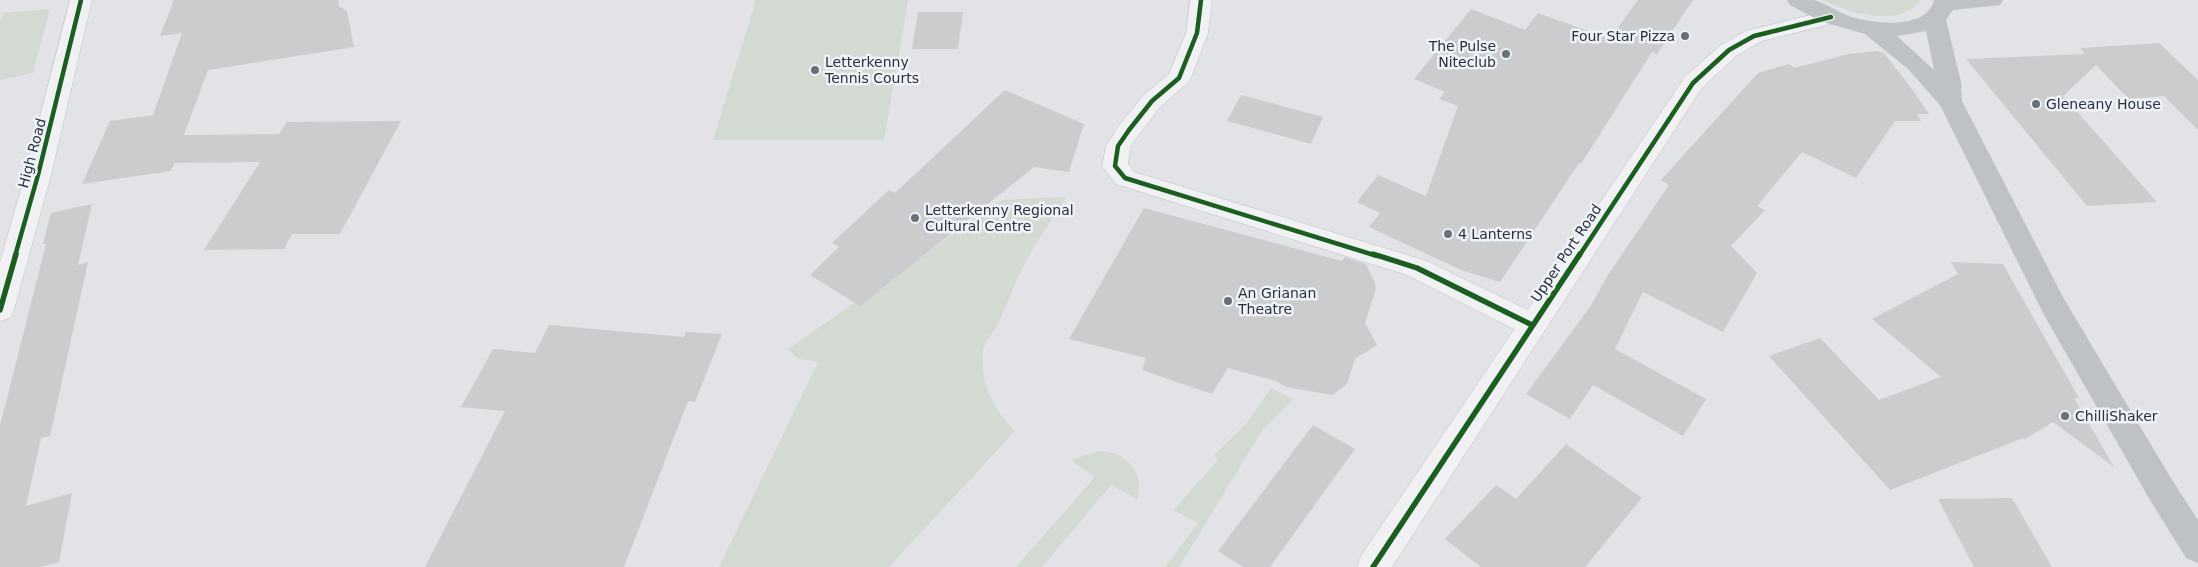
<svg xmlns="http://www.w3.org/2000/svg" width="2198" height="567" viewBox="0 0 2198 567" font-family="'DejaVu Sans',sans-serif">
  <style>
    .green { fill: #d2dad1 }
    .building { fill: #caccce }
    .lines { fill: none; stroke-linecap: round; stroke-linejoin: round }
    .minor-casing { stroke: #bfc1c4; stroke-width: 1 }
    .tertiary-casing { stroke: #bfc1c4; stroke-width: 1 }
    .minor { fill: #f1f1f3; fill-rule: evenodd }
    .tertiary { fill: #f1f1f3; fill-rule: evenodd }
    .secondary { fill: #bfc2c5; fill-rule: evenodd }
    .cycleway-far1-casing { stroke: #eff2f6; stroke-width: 7 }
    .cycleway-casing { stroke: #eff2f6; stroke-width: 9 }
    .cycleway-far1 { stroke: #1b5e20; stroke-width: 4.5 }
    .cycleway { stroke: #1b5e20; stroke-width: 5.5 }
    .poi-dot { fill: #697079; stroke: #eff2f6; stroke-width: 2 }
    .labels { text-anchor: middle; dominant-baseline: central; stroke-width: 5; stroke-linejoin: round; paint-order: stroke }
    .poi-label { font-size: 14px; fill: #28323f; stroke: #eff2f6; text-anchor: start }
    .street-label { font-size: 14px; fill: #28323f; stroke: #eff2f6 }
  </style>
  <rect width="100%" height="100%" fill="#e1e3e6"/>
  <path class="green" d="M 756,0 L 908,0 L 884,140 L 713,140 Z
    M 1822,0 L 1921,0 C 1899,29 1850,13 1822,0 Z
    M 50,9 L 33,73 L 0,80 L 0,22 L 3,13 Z
    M 1066,197 C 1051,221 1034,244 1022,269 C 1013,286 1007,305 999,322 C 994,332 984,340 983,352 C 980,383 993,409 1015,431 L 889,567 L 719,567 L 818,362 L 797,358 L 788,349 L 1002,200 Z
    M 1271,388 L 1293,399 L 1263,429 L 1179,567 L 1165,567 L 1198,523 L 1174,510 C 1188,492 1203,478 1217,461 L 1215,454 L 1246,424 Z
    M 1099,451 C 1126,452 1145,470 1137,499 L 1111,485 L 1042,567 L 1016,567 L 1095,477 L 1071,460 Z"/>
  <path class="building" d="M 174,0 L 338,0 L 339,6 L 347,11 L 354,47 L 208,70 L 184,135 L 279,134 L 287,122 L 401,121 L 340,234 L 292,234 L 284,249 L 204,250 L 260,162 L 174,163 L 171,171 L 82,184 L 110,121 L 153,115 L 182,33 L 160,36 Z
    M 1638,0 L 1693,0 L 1657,54 L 1652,52 L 1581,164 L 1579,163 L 1500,282 L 1461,270 L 1369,227 L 1380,213 L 1357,202 L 1378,175 L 1426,196 L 1458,106 L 1439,99 L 1445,92 L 1414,79 L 1471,9 L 1525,30 L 1538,13 L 1610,39 Z
    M 918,12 L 963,12 L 958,49 L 912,49 Z
    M 2159,43 L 2198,80 L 2198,130 L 2164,96 L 2129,99 L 2096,65 L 2063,96 L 2157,202 L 2087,206 L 1966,59 L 2085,54 L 2080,48 Z
    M 1876,51 L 1884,53 L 1914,92 L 1929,114 L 1917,114 L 1921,121 L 1895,121 L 1856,178 L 1802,152 L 1757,206 L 1765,210 L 1731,246 L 1757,273 L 1723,332 L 1643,292 L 1615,349 L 1706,399 L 1683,436 L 1593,385 L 1570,419 L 1526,394 L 1590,307 L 1608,275 L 1669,185 L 1661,180 L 1758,73 L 1789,64 L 1794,68 L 1849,54 Z
    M 1005,90 L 1084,124 L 1069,172 L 1034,167 L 860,306 L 810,275 L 839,247 L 832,243 L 889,190 L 895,193 Z
    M 1241,95 L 1323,117 L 1311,144 L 1227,121 Z
    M 92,204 L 78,265 L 88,262 L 50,436 L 41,438 L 26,506 L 72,493 L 59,562 L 40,567 L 0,567 L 0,426 L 46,244 L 43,244 L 51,213 Z
    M 1144,208 L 1342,261 L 1345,257 L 1366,264 L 1375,283 L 1376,289 L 1365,323 L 1377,345 L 1355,359 L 1347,384 L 1332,395 L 1286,387 L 1276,381 L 1228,368 L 1212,394 L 1142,370 L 1146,358 L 1069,339 Z
    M 1951,262 L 2003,264 L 2079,398 L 2074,398 L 2114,467 L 2053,422 L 2025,439 L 2023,438 L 1890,490 L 1769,356 L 1820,338 L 1879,400 L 1941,377 L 1872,319 L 1958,274 Z
    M 549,325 L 684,337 L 686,332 L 722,334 L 695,402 L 688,401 L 624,567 L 425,567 L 505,411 L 461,407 L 493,349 L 535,353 Z
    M 1313,425 L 1355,449 L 1270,567 L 1243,567 L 1218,551 Z
    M 1566,444 L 1642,498 L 1585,567 L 1481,567 L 1445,539 L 1496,485 L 1516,499 Z
    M 2012,498 L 2052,567 L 1974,567 L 1938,499 Z"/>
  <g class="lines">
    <g class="minor-casing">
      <path id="minor" d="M 1190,0 L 1212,0 L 1208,33 L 1191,78 L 1187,83 L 1160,107 L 1138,136 L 1130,147 L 1128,164 L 1134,172 L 1427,261 L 1542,317 L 1546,325 L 1542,333 L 1532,336 L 1522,333 L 1407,275 L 1116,184 L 1102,166 L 1106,146 L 1120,124 L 1144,95 L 1169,74 L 1186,33 Z"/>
    </g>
    <g class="tertiary-casing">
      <path id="tertiary" d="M 70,0 L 92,0 L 51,175 L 14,310 L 10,318 L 0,321 L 0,262 L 25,175 Z
        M 1831,10 L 1839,12 L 1842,17 L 1839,22 L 1762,41 L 1737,55 L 1701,89 L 1392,567 L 1357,567 L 1361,556 L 1685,77 L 1721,45 L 1746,31 Z"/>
    </g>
    <use href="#minor" class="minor"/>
    <use href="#tertiary" class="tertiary"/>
    <path class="secondary" d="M 1787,0 C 1795,0 1806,0 1814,0 C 1827,4 1839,13 1852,17 C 1875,24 1927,30 1934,0 L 2003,0 L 2000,5 L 1953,10 L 1946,20 L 1961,82 L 1962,101 L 2064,299 L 2172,480 L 2198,520 L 2198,563 L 2186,558 L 2150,500 L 2043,313 L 1940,105 L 1908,69 L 1865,34 L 1820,21 L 1790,5 ZM 1926,31 L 1934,70 L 1897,36 Z"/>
    <g class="cycleway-far1-casing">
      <path id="cycleway-far1" d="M 1201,0 L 1197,33 L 1179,78 L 1152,101 L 1129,130 L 1118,146 L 1115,166 L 1125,178 L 1377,256
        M 15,256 L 38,175 L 81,0
        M 1579,256 L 1693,83 L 1729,50 L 1754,36 L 1831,17"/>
    </g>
    <g class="cycleway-casing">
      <path id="cycleway" d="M 1373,254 L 1417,268 L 1532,325
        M 0,310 L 16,254
        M 1373,567 L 1580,254"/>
    </g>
    <use href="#cycleway-far1" class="cycleway-far1"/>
    <use href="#cycleway" class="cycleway"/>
  </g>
  <g class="poi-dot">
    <circle cx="1685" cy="36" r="5"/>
    <circle cx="1506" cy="54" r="5"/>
    <circle cx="815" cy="70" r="5"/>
    <circle cx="2036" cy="104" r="5"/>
    <circle cx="915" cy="218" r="5"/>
    <circle cx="1448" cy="234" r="5"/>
    <circle cx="1228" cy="301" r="5"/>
    <circle cx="2065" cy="416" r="5"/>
  </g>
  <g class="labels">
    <g class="poi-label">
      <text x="1675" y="36" text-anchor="end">Four Star Pizza</text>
      <text x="1496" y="46" text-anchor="end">The Pulse<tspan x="1496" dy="16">Niteclub</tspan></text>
      <text x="825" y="62">Letterkenny<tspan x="825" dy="16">Tennis Courts</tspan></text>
      <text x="2046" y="104">Gleneany House</text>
      <text x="925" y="210">Letterkenny Regional<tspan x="925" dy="16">Cultural Centre</tspan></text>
      <text x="1458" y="234">4 Lanterns</text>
      <text x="1238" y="293">An Grianan<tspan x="1238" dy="16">Theatre</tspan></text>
      <text x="2075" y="416">ChilliShaker</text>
    </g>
    <g class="street-label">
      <text transform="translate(32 153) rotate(-75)">High Road</text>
      <text transform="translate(1566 253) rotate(-56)">Upper Port Road</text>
    </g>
  </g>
</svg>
